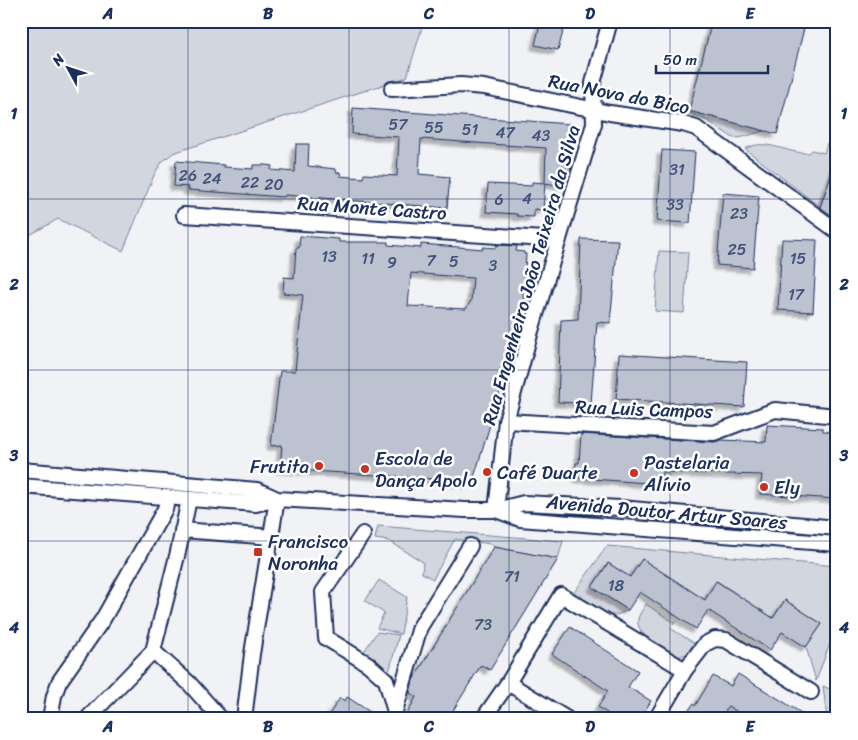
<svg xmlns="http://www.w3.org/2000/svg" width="858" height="740" viewBox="0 0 858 740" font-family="Sriracha,sans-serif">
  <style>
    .green { fill: #d2d6df; stroke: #76829e }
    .building { fill: #bcc2d0; stroke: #1b2f5e; fill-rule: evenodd; filter: url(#shadow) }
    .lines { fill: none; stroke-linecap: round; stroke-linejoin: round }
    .minor-casing { stroke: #1b2f5e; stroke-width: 18 }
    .minor { stroke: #fff; stroke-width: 14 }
    .grid { fill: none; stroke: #1b2f5e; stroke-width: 1; stroke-opacity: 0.55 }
    .poi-dot { fill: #c8321e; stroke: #fff; stroke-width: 2 }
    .labels { text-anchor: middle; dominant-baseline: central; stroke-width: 5; stroke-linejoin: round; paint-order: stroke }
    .number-label { font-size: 16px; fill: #43547a }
    .street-label { font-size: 19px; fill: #1b2f5e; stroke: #fff }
    .poi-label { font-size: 19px; fill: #1b2f5e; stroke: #fff; text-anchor: start }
    .neatline { fill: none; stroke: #1b2f5e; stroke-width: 2 }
    .grid-label { font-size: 16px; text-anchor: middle; font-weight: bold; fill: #1b2f5e }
  </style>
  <defs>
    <filter id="shadow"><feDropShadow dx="-4.5" dy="4.5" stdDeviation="1" flood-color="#0004"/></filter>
  </defs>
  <rect width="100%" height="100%" fill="#f1f2f5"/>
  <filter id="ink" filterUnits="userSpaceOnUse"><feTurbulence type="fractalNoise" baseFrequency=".02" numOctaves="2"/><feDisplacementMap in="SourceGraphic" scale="10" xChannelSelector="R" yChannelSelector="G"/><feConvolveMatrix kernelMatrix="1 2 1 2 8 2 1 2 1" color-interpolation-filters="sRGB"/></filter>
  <g filter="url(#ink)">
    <path class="green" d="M 21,21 L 424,21 L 407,77 L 173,153 L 162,162 L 155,173 L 123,251 L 58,219 L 21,240 Z
      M 689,111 L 766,131 C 755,132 743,139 733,138 L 708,121 L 688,112 Z
      M 827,143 L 837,146 L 837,158 L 820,207 L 745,149 C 766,137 786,154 809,153 L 812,150 L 824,153 Z
      M 659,251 L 688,252 L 684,313 L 655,311 Z
      M 378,526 L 563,541 L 558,559 L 494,547 L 491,544 L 455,539 L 433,579 L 422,573 L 423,562 L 389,541 L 375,539 Z
      M 607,546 L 837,566 L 837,624 L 816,681 L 806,647 L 822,624 L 785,600 L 773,618 L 717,581 L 705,600 L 642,559 L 630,577 L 608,563 L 592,587 L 628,610 L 617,615 L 606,615 L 573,594 Z
      M 379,580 L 407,597 L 401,634 L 377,628 L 384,613 L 365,601 Z
      M 646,604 L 675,623 L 670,628 L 694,643 L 687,654 L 677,657 C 665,650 635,636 638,619 C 639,614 643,609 646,604 Z
      M 377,632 L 399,635 L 389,672 L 363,653 Z
      M 823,686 L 837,692 L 837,719 L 827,719 Z"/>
    <path class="building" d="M 541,21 L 566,21 L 558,50 L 535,45 Z
      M 712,21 L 806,21 L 777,134 L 689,111 Z
      M 353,108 L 569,124 L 566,167 L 571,167 L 564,186 L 545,183 L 546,148 L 421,139 L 419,174 L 450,177 L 447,208 L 285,195 L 284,197 L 188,190 L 189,187 L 174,186 L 176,161 L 224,165 L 224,167 L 253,169 L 253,165 L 265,165 L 272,166 L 271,170 L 295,172 L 296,144 L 309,144 L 308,166 L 336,169 L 336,172 L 341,173 L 340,176 L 363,178 L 364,174 L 397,176 L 399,137 L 352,134 Z
      M 662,150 L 695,152 L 690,223 L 657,221 Z
      M 835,165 L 837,165 L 837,219 L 820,207 Z
      M 532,182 L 545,183 L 543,210 L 534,209 L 534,217 L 517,216 L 517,214 L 486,212 L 488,184 L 532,186 Z
      M 723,193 L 759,196 L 753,268 L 717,265 Z
      M 300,236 L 339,239 L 339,242 L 388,242 L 388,245 L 421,248 L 421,244 L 483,249 L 483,247 L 496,248 L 496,245 L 517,246 L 516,251 L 524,252 L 524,254 L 526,254 L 523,298 L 529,299 L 524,310 L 518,309 L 517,324 L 519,330 L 472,484 L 423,478 L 280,469 L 282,445 L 271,446 L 280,371 L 295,371 L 303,295 L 283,293 L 284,277 L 294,278 L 296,248 L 299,248 ZM 411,273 L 473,278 L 471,301 L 466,309 L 408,306 Z
      M 581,239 L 618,240 L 610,323 L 597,322 L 591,404 L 558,402 L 561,320 L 578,319 Z
      M 782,239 L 817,240 L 813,312 L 778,310 Z
      M 619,354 L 747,362 L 744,407 L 616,399 Z
      M 767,425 L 823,428 L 823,431 L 837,432 L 837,499 L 760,494 L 762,475 L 662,472 L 661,484 L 578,478 L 578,476 L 575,475 L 576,463 L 579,463 L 581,434 L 714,442 L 721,440 L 766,442 Z
      M 494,547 L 558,559 L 490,670 L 481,665 L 449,717 L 441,713 L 438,719 L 415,719 L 407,714 L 416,697 L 410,693 L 413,680 Z
      M 642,559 L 705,600 L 716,581 L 773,618 L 785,600 L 822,624 L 806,647 L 782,632 L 770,650 L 708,610 L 696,629 L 640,592 L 628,610 L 592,587 L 608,563 L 630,577 Z
      M 570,627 L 638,671 L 628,687 L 651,701 L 640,719 L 616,719 L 598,707 L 608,691 L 552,654 Z
      M 738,674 L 774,696 L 811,719 L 749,719 L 728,706 L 721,719 L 684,719 L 693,704 L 695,706 L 713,676 L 731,686 Z
      M 347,697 L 381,719 L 326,719 L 340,698 L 345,701 Z"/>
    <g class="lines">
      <g class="minor-casing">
        <path id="minor" d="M 392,89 L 461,85 L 484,87 L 610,113 L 683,124 L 696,128 L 837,231
          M 184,215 L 559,240
          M 506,421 L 714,433 L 775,410 L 837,416
          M 21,470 L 257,490 L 277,499
          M 21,486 L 256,504 L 277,499 L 465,510 L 496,510 L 524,503 L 621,508 L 837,528
          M 496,510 L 506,421 L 531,331 L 594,124 L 593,83 L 610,21
          M 496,510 L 520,519 L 837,544
          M 182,530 L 272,537
          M 363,534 L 323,592 L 326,638 L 368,664 L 386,680 L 397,719
          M 153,651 L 189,683 L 221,719
          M 508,683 L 567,719
          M 395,711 L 420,627 L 470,546
          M 50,719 L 54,696 L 59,682 L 103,619 L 165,509 L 168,497
          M 87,719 L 153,651 L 178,552 L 189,499
          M 244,719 L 252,654 L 277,499
          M 483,719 L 508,683 L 561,595 L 685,670
          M 656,719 L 685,670 L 705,644 L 715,639 L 726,640 L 811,692"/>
      </g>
      <use href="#minor" class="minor"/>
    </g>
  </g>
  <path class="grid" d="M 188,21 L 188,719M 349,21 L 349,719M 509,21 L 509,719M 670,21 L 670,719M 21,199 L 837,199M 21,370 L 837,370M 21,541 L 837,541"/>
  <g class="poi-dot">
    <circle cx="319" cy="466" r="5"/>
    <circle cx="365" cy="469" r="5"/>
    <circle cx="487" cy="472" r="5"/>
    <circle cx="634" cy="473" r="5"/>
    <circle cx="764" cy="487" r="5"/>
    <rect x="253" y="547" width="10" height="10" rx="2.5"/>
  </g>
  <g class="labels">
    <g class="number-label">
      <text x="398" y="124">57</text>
      <text x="434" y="127">55</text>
      <text x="470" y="129">51</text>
      <text x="505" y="132">47</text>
      <text x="541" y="135">43</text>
      <text x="677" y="169">31</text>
      <text x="188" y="175">26</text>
      <text x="212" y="178">24</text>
      <text x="250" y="182">22</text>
      <text x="274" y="184">20</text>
      <text x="527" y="198">4</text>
      <text x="499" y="199">6</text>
      <text x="675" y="204">33</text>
      <text x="739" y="213">23</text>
      <text x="737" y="249">25</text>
      <text x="329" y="256">13</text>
      <text x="368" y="258">11</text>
      <text x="798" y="258">15</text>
      <text x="431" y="260">7</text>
      <text x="454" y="261">5</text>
      <text x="392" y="262">9</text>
      <text x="493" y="265">3</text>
      <text x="796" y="294">17</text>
      <text x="512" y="576">71</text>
      <text x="616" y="585">18</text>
      <text x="483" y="624">73</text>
    </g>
    <g class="street-label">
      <text transform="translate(619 94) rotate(11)">Rua Nova do Bico</text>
      <text transform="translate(372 208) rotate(4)">Rua Monte Castro</text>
      <text transform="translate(531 275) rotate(-74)">Rua Engenheiro João Teixeira da Silva</text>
      <text transform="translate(644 409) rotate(2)">Rua Luis Campos</text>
      <text transform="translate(667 512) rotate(5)">Avenida Doutor Artur Soares</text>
    </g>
    <g class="poi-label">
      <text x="375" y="458">Escola de<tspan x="375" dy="22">Dança Apolo</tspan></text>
      <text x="644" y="462">Pastelaria<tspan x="644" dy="22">Alívio</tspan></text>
      <text x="309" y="466" text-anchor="end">Frutita</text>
      <text x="497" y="472">Café Duarte</text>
      <text x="774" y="487">Ely</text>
      <text x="268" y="541">Francisco<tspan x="268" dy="22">Noronha</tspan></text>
    </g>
  </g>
  <rect width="858" height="740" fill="none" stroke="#fff" stroke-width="55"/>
  <g transform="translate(68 68) rotate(310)" stroke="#ffffff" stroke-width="4" paint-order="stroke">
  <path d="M0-4L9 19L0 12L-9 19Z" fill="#1b2f5e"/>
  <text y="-8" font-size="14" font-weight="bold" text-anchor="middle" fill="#1b2f5e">N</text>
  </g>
  <path d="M656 65v8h112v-8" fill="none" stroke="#1b2f5e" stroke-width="2.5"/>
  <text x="663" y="65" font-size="15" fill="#1b2f5e" stroke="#ffffff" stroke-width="4" paint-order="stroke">50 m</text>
  <rect x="28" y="28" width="802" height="684" class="neatline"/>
  <g class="grid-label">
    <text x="108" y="19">A</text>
    <text x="268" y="19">B</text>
    <text x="429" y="19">C</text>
    <text x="590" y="19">D</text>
    <text x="750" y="19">E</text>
    <text x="14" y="119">1</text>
    <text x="844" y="119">1</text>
    <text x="14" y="290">2</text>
    <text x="844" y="290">2</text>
    <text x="14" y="461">3</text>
    <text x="844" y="461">3</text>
    <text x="14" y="633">4</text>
    <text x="844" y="633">4</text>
    <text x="108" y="732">A</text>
    <text x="268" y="732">B</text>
    <text x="429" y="732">C</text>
    <text x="590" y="732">D</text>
    <text x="750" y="732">E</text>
  </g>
</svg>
